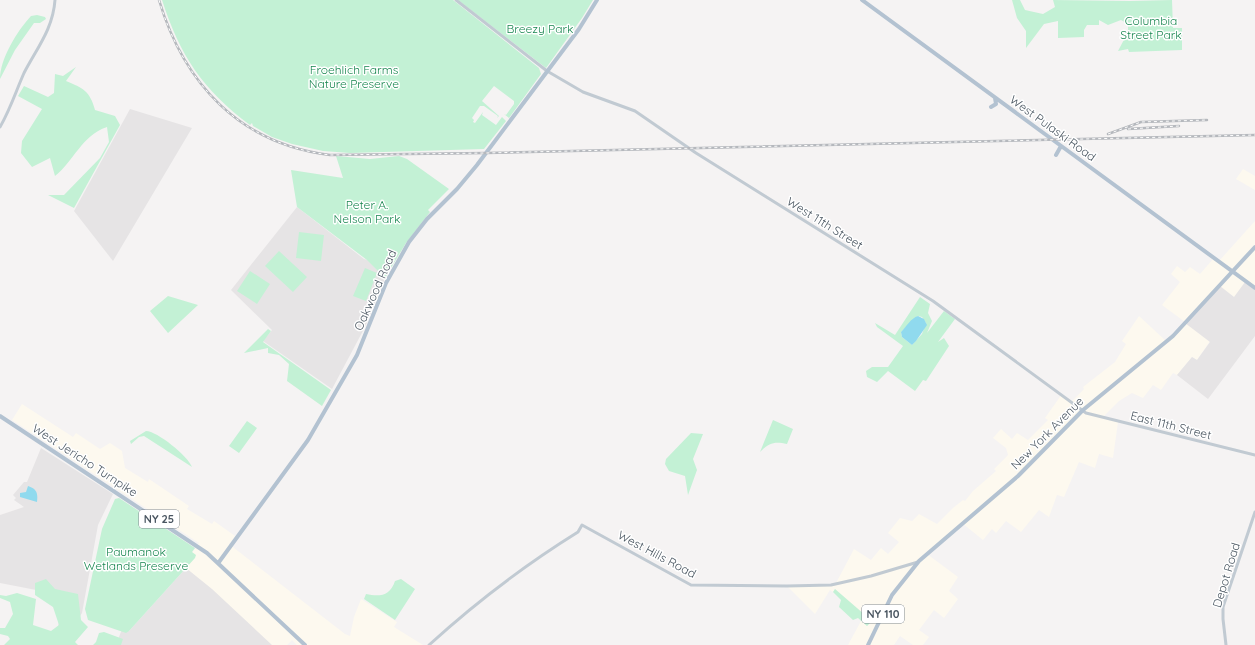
<svg xmlns="http://www.w3.org/2000/svg" width="1255" height="645" viewBox="0 0 1255 645" font-family="Quicksand,sans-serif">
  <style>
    .commercial { fill: #fdf9ef }
    .education { fill: #e6e4e5 }
    .green { fill: #c3f1d5; fill-rule: evenodd }
    .water { fill: #90daee }
    .lines { fill: none; stroke-linecap: round; stroke-linejoin: round }
    .minor { stroke: #c1cad2; stroke-width: 3 }
    .major { stroke: #b3c2d1; stroke-width: 4 }
    .rail-casing { stroke: #b5b8bd; stroke-width: 2.5 }
    .rail { stroke: #fff; stroke-width: 1; stroke-dasharray: 3; stroke-linecap: butt }
    .labels { text-anchor: middle; dominant-baseline: central; stroke-width: 3; stroke-linejoin: round; paint-order: stroke }
    .shield { fill: #fff; stroke: #808990; stroke-width: 1 }
    .shield-label { font-size: 11px; font-weight: bold; fill: #4a5661 }
    .park-label { font-size: 12px; fill: #17864f; stroke: #fff }
    .street-label { font-size: 12px; fill: #4a5661; stroke: #fff }
  </style>
  <rect width="100%" height="100%" fill="#f5f3f3"/>
  <path class="commercial" d="M 1243,169 L 1255,176 L 1255,190 L 1236,179 Z
    M 1255,221 L 1255,289 L 1234,297 L 1220,287 L 1210,341 L 1197,360 L 1192,357 L 1177,375 L 1173,373 L 1161,390 L 1153,385 L 1143,398 L 1132,393 L 1119,401 L 1102,418 L 1118,422 L 1113,458 L 1099,454 L 1095,468 L 1079,462 L 1064,497 L 1057,495 L 1049,517 L 1039,510 L 1021,532 L 1006,521 L 996,533 L 992,529 L 983,540 L 962,523 L 927,554 L 958,577 L 949,591 L 958,599 L 944,618 L 934,610 L 919,630 L 929,637 L 923,645 L 913,645 L 900,636 L 894,645 L 848,645 L 861,621 L 867,626 L 871,621 L 835,589 L 833,592 L 830,590 L 815,614 L 788,587 L 835,585 L 854,549 L 871,560 L 881,548 L 888,554 L 899,542 L 888,533 L 900,518 L 912,521 L 919,514 L 937,524 L 953,508 L 963,500 L 965,501 L 973,491 L 996,471 L 994,469 L 1008,455 L 1006,448 L 993,438 L 1001,429 L 1012,439 L 1017,433 L 1028,440 L 1048,420 L 1045,418 L 1062,394 L 1072,401 L 1084,389 L 1083,387 L 1115,362 L 1126,344 L 1122,341 L 1139,316 L 1166,341 L 1185,322 L 1162,305 L 1180,282 L 1171,274 L 1177,266 L 1185,272 L 1190,267 L 1200,274 L 1214,258 L 1219,261 Z
    M 22,404 L 73,437 L 76,433 L 100,449 L 110,443 L 122,451 L 125,468 L 148,482 L 149,479 L 189,506 L 187,509 L 212,524 L 214,521 L 235,536 L 229,544 L 345,634 L 350,636 L 354,617 L 361,599 L 397,622 L 394,627 L 423,645 L 297,645 L 292,640 L 287,645 L 270,645 L 183,565 L 199,543 L 12,420 Z"/>
  <path class="education" d="M 130,109 L 192,128 L 113,261 L 74,211 Z
    M 297,207 L 364,259 L 368,260 L 385,278 L 365,327 L 332,389 L 263,341 L 272,330 L 231,290 Z
    M 1245,282 L 1255,289 L 1255,336 L 1208,399 L 1177,375 L 1192,357 L 1197,360 L 1210,342 L 1185,323 L 1220,286 L 1234,297 Z
    M 41,448 L 113,494 L 98,525 L 82,613 L 67,636 L 57,633 L 62,601 L 57,594 L 0,583 L 0,515 L 24,507 L 14,500 L 16,498 L 13,495 L 24,482 L 27,482 Z
    M 186,568 L 212,589 L 272,645 L 116,645 L 122,629 L 129,631 Z"/>
  <path class="green" d="M 162,0 L 453,0 L 539,68 L 541,74 L 509,118 L 504,114 L 506,115 L 514,104 L 514,101 L 494,86 L 482,101 L 499,116 L 497,118 L 498,116 L 484,106 L 480,106 L 472,118 L 474,120 L 473,122 L 475,123 L 483,112 L 482,115 L 496,125 L 502,117 L 506,121 L 484,149 L 350,153 L 323,151 L 292,144 L 272,137 L 253,126 L 252,123 L 250,125 C 203,90 180,56 162,0 Z
    M 458,0 L 593,0 L 582,18 L 546,68 Z
    M 1012,0 L 1020,0 L 1025,10 L 1043,14 L 1055,7 L 1053,0 L 1130,1 L 1172,0 L 1173,28 L 1182,28 L 1182,50 L 1129,52 L 1128,49 L 1118,51 L 1128,32 L 1128,24 L 1121,20 L 1108,25 L 1099,20 L 1099,25 L 1087,25 L 1084,30 L 1084,37 L 1058,38 L 1058,21 L 1044,24 L 1026,48 L 1026,31 L 1017,18 Z
    M 37,15 L 45,17 L 46,19 L 40,23 L 34,23 L 15,50 L 0,79 C 0,59 17,31 31,16 Z
    M 76,67 L 66,81 C 83,88 90,91 95,110 L 115,116 L 120,125 L 74,208 L 48,195 L 64,195 L 100,158 L 109,142 L 107,127 C 81,136 75,160 55,176 L 50,158 L 32,167 L 21,153 L 22,141 L 42,109 L 18,96 L 24,86 L 48,97 L 54,93 L 55,74 L 63,76 Z
    M 336,156 L 370,159 L 399,156 L 407,159 L 449,189 L 428,210 L 430,212 L 406,243 L 385,278 L 367,260 L 297,207 L 291,170 L 343,178 Z
    M 299,232 L 324,235 L 321,261 L 296,258 Z
    M 279,251 L 307,277 L 293,292 L 265,266 Z
    M 365,268 L 377,273 L 366,301 L 353,296 Z
    M 250,271 L 270,284 L 257,304 L 237,291 Z
    M 168,296 L 198,305 L 168,333 L 150,311 Z
    M 920,297 L 930,304 L 928,313 L 932,321 L 927,333 L 944,311 L 955,319 L 938,342 L 944,338 L 949,346 L 926,381 L 923,380 L 915,391 L 888,371 L 877,382 L 867,377 L 866,371 L 872,367 L 888,367 L 903,346 L 877,327 L 875,323 L 895,335 ZM 918,316 L 922,317 L 926,323 L 922,334 L 912,345 L 902,337 L 901,332 C 907,327 911,320 918,316 Z
    M 268,329 L 271,331 L 263,342 L 331,390 L 322,406 L 287,381 L 289,364 L 279,355 L 268,353 L 268,348 L 244,353 Z
    M 773,420 L 793,429 L 787,444 C 774,441 769,443 760,452 Z
    M 247,421 L 257,428 L 239,453 L 229,446 Z
    M 146,431 C 157,431 188,456 192,467 L 144,436 L 139,437 L 131,444 L 130,441 Z
    M 691,433 L 703,434 L 693,459 L 697,470 L 688,495 L 685,476 L 669,471 L 665,464 L 666,459 Z
    M 119,498 L 195,548 L 192,552 L 196,555 L 195,558 L 129,631 L 126,633 L 88,620 L 85,609 L 102,529 L 115,499 Z
    M 46,579 L 55,589 L 78,594 L 81,620 L 88,627 L 75,642 L 78,645 L 4,645 L 10,639 L 8,636 L 0,634 L 0,628 L 5,628 L 13,614 L 10,602 L 0,598 L 0,595 L 6,596 L 17,593 L 36,599 L 33,625 L 51,631 L 59,625 L 53,607 L 35,595 L 35,583 Z
    M 401,579 L 415,589 L 395,620 L 364,599 L 366,594 C 380,597 390,596 395,581 Z
    M 835,589 L 872,621 L 867,626 L 858,618 L 853,620 L 839,607 L 841,600 L 833,592 Z
    M 104,632 L 123,639 L 121,645 L 93,645 L 96,642 L 99,633 Z"/>
  <path class="water" d="M 918,316 L 924,319 L 927,325 L 916,341 L 912,345 L 902,337 L 901,332 C 906,327 911,318 918,316 Z
    M 28,486 C 37,489 38,493 37,502 L 20,497 L 20,493 L 26,492 Z"/>
  <g class="lines">
    <path class="minor" d="M 456,0 L 547,71 L 583,92 L 635,111 L 696,153 L 933,301 L 1086,413 L 1255,455
      M 0,127 C 10,110 16,91 24,73 C 37,48 53,29 55,0
      M 429,645 C 475,603 525,565 578,532 L 582,525 L 691,585 L 787,586 L 831,585 L 871,576 L 918,562
      M 1226,645 L 1223,619 L 1223,607 L 1255,512"/>
    <path class="major" d="M 862,0 L 1255,288
      M 991,107 L 996,104 L 995,98
      M 1056,155 L 1061,146
      M 0,416 L 207,553 L 305,645
      M 219,562 L 308,440 L 357,355 L 386,283 L 409,242 L 427,219 L 457,189 L 477,165 L 579,29 L 597,0
      M 868,645 L 892,595 L 919,561 L 1018,476 L 1083,410 L 1173,336 L 1255,247"/>
    <g class="rail-casing">
      <path id="rail" d="M 159,0 C 184,84 240,144 330,155 L 486,153 L 1255,135
        M 1128,129 L 1179,126
        M 1108,134 L 1141,122 L 1207,120"/>
    </g>
    <use href="#rail" class="rail"/>
  </g>
  <g class="labels">
    <g class="shield">
      <rect x="139" y="510" width="40" height="18" rx="3"/>
      <rect x="862" y="605" width="42" height="18" rx="3"/>
    </g>
    <g class="shield-label">
      <text x="159" y="519">NY 25</text>
      <text x="883" y="614">NY 110</text>
    </g>
    <g class="park-label">
      <text x="1151" y="20">Columbia<tspan x="1151" dy="14">Street Park</tspan></text>
      <text x="540" y="28">Breezy Park</text>
      <text x="354" y="69">Froehlich Farms<tspan x="354" dy="14">Nature Preserve</tspan></text>
      <text x="367" y="204">Peter A.<tspan x="367" dy="14">Nelson Park</tspan></text>
      <text x="136" y="551">Paumanok<tspan x="136" dy="14">Wetlands Preserve</tspan></text>
    </g>
    <g class="street-label">
      <text transform="translate(1053 128) rotate(36)">West Pulaski Road</text>
      <text transform="translate(825 223) rotate(32)">West 11th Street</text>
      <text transform="translate(375 290) rotate(-66)">Oakwood Road</text>
      <text transform="translate(1171 425) rotate(14)">East 11th Street</text>
      <text transform="translate(1047 433) rotate(-45)">New York Avenue</text>
      <text transform="translate(85 460) rotate(33)">West Jericho Turnpike</text>
      <text transform="translate(657 554) rotate(28)">West Hills Road</text>
      <text transform="translate(1226 575) rotate(-73)">Depot Road</text>
    </g>
  </g>
</svg>
